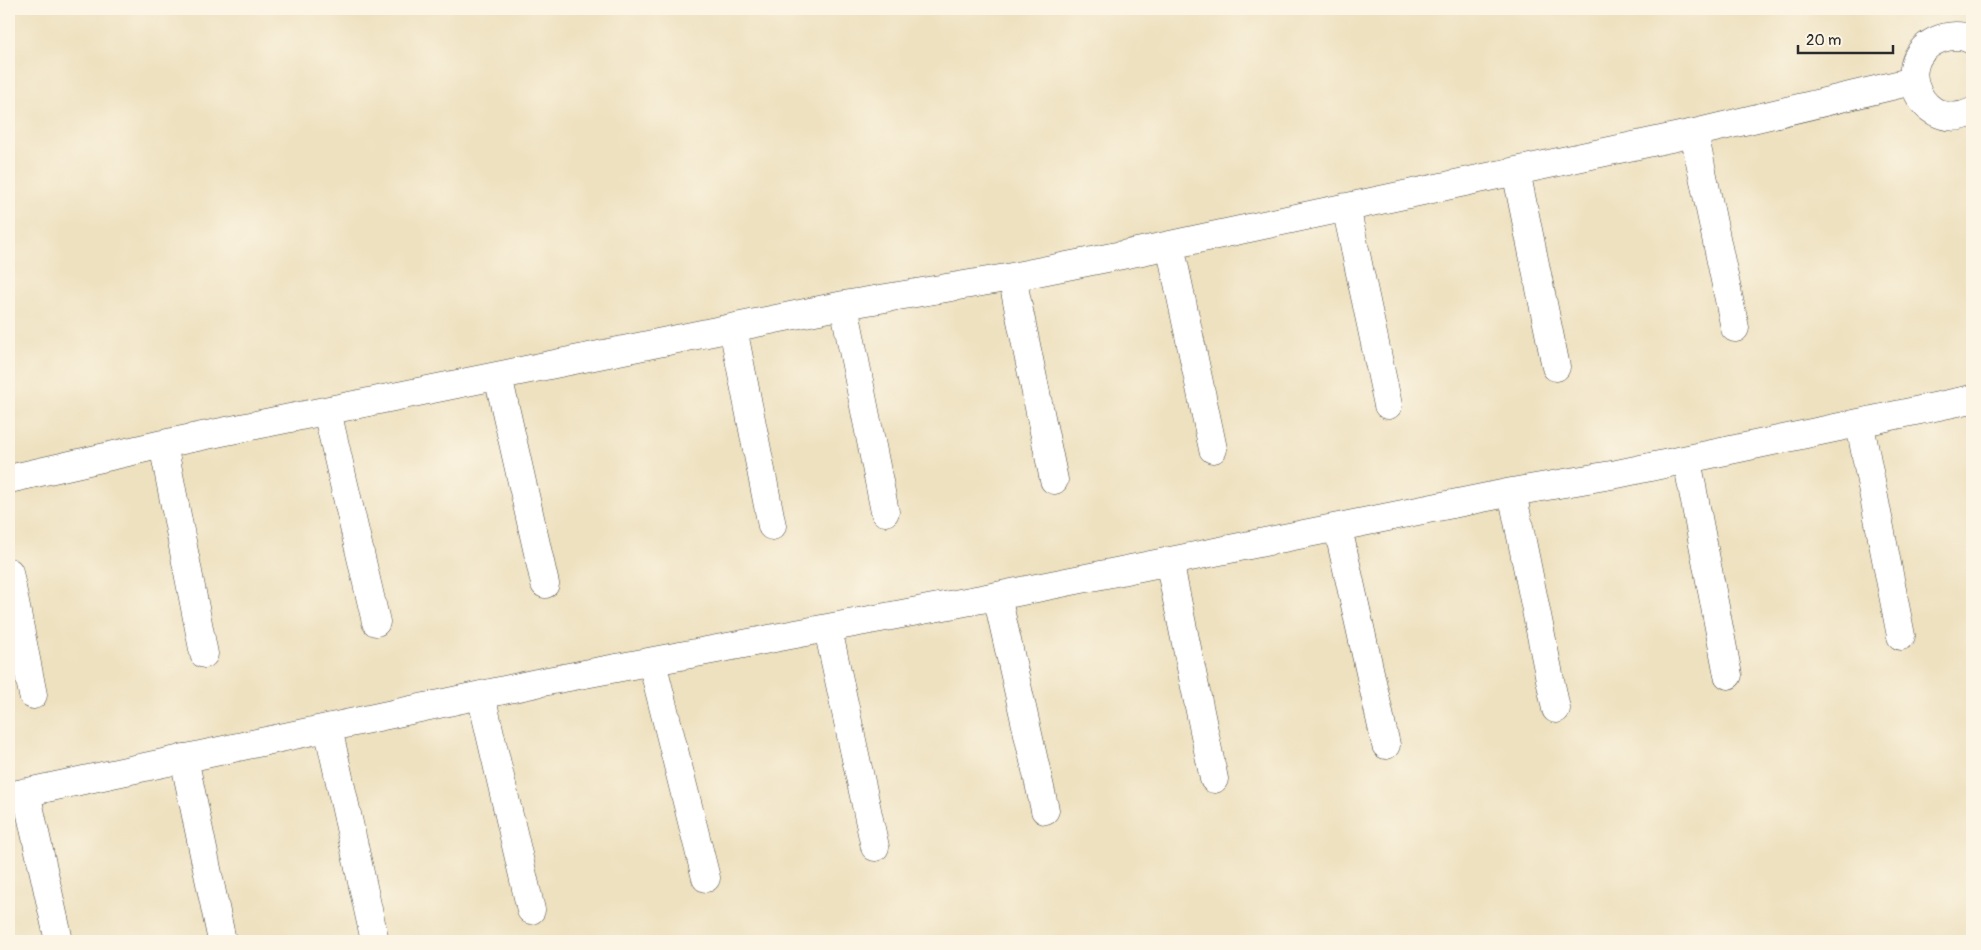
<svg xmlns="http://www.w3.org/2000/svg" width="1981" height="950" viewBox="0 0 1981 950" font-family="Pangolin,sans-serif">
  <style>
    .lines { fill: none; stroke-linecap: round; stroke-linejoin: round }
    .minor-casing { stroke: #484641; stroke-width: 29 }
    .minor { stroke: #fff; stroke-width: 28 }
  </style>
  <rect width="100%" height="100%" fill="#fcf5e5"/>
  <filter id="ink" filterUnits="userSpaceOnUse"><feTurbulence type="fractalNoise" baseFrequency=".02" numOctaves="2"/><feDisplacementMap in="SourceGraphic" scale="10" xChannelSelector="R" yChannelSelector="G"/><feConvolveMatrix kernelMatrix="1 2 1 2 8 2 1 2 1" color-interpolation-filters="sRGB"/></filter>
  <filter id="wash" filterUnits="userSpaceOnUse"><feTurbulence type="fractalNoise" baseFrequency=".0096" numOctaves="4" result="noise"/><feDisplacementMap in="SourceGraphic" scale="20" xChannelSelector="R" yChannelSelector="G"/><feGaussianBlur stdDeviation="1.12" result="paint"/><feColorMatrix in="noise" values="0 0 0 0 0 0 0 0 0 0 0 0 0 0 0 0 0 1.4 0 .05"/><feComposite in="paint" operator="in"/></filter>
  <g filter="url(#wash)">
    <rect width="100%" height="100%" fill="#eee1c0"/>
  </g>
  <g filter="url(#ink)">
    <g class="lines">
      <g class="minor-casing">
        <path id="minor" d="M 1972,40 C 1960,34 1948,35 1935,41 C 1889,64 1924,135 1972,112
          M 1694,133 L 1735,328
          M 1516,171 L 1556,367
          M 1346,207 L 1388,405
          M 1170,245 L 1213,449
          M 1012,277 L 1054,480
          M 844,305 L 885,512
          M 733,328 L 772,526
          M 498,376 L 545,584
          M 327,411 L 376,622
          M 1860,425 L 1901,636
          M 163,444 L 204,654
          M 1687,460 L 1728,675
          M 9,479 L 163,444 L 844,305 L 1012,277 L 1142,251 L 1694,133 L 1913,81
          M 1512,492 L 1556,709
          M 1338,528 L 1386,745
          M 1169,561 L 1214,779
          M 9,572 L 33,695
          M 997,596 L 1045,810
          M 828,629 L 875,847
          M 652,662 L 706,878
          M 481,695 L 531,910
          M 328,728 L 375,941
          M 184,758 L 222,941
          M 26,792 L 59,941
          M 9,796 L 537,683 L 997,596 L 1512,492 L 1617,474 L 1972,399"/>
      </g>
      <use href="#minor" class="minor"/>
    </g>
  </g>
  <rect width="1981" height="950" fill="none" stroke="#fcf5e5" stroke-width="30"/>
  <path d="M1798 45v8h95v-8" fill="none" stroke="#2b2b2b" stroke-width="2.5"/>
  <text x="1806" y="45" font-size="15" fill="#2b2b2b" stroke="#fcf5e5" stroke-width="4" paint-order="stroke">20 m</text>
</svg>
